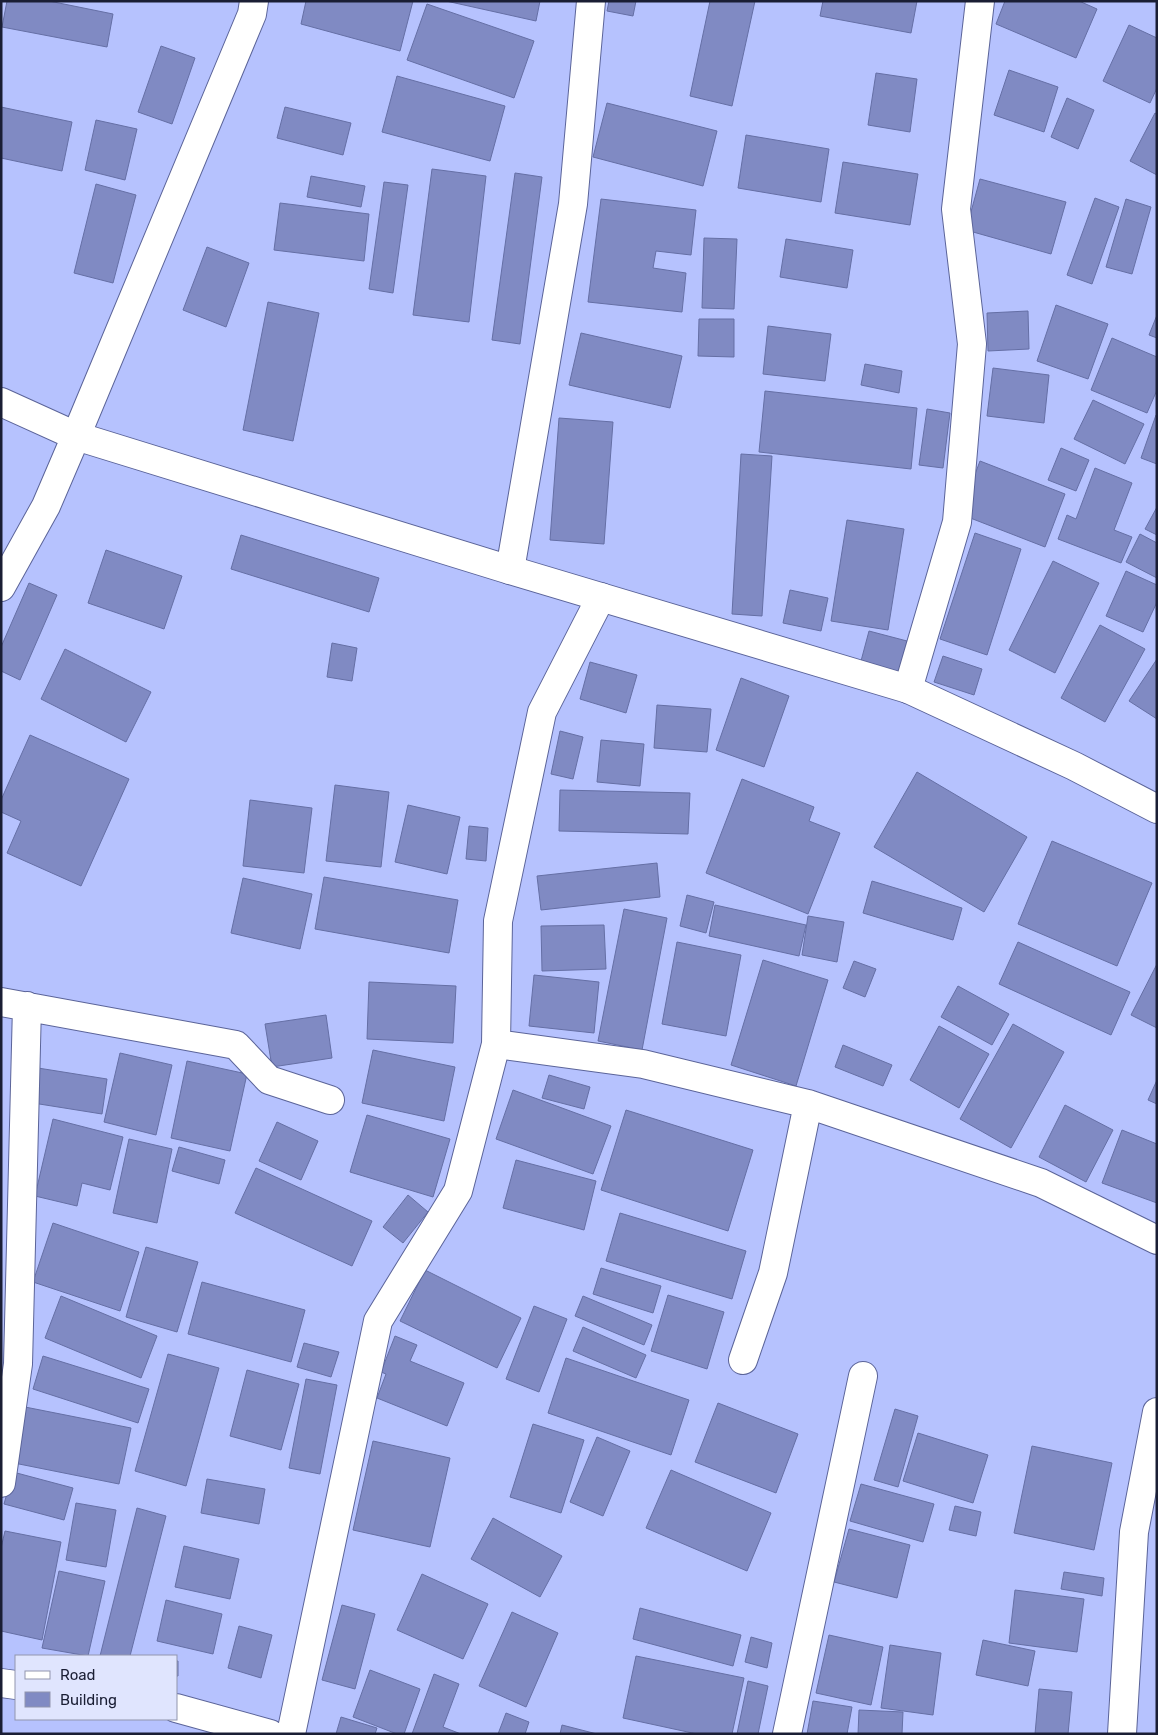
<svg xmlns="http://www.w3.org/2000/svg" width="1158" height="1735" viewBox="0 0 1158 1735" font-family="Rubik,sans-serif">
  <style>
    .building { fill: #808ac3; stroke: #656fa5 }
    .lines { fill: none; stroke-linecap: round; stroke-linejoin: round }
    .minor-casing { stroke: #5b6499; stroke-width: 30 }
    .tertiary-casing { stroke: #5b6499; stroke-width: 30 }
    .minor { stroke: #fff; stroke-width: 28 }
    .tertiary { stroke: #fff; stroke-width: 28 }
  </style>
  <rect width="100%" height="100%" fill="#b6c2fe"/>
  <path class="building" d="M 7,1 L 49,1 L 113,14 L 107,47 L 2,27 Z
    M 306,1 L 413,1 L 400,51 L 301,24 Z
    M 446,1 L 540,1 L 536,21 Z
    M 609,1 L 636,1 L 633,16 L 607,11 Z
    M 710,1 L 755,1 L 732,106 L 690,96 Z
    M 823,1 L 917,1 L 911,33 L 820,16 Z
    M 1005,1 L 1079,1 L 1097,9 L 1076,58 L 996,24 Z
    M 427,4 L 534,41 L 514,98 L 407,60 Z
    M 1129,25 L 1157,38 L 1157,88 L 1150,103 L 1103,81 Z
    M 161,46 L 195,58 L 172,124 L 138,112 Z
    M 1009,70 L 1058,87 L 1044,132 L 994,115 Z
    M 876,73 L 917,79 L 910,132 L 868,125 Z
    M 397,76 L 505,106 L 490,161 L 382,132 Z
    M 1067,98 L 1094,110 L 1078,149 L 1051,137 Z
    M 607,103 L 717,131 L 703,186 L 593,157 Z
    M 1,107 L 72,122 L 62,171 L 1,158 Z
    M 285,107 L 351,123 L 343,155 L 277,138 Z
    M 1155,113 L 1157,114 L 1157,175 L 1130,161 Z
    M 96,120 L 137,129 L 125,180 L 85,170 Z
    M 746,135 L 829,149 L 821,202 L 738,188 Z
    M 843,162 L 918,174 L 910,225 L 835,213 Z
    M 432,169 L 486,176 L 469,322 L 413,315 Z
    M 515,173 L 542,177 L 520,344 L 492,340 Z
    M 311,176 L 365,186 L 361,207 L 307,197 Z
    M 980,179 L 1066,202 L 1051,254 L 966,230 Z
    M 384,182 L 408,185 L 393,293 L 369,289 Z
    M 96,184 L 136,195 L 113,283 L 74,273 Z
    M 1095,198 L 1119,207 L 1092,284 L 1067,275 Z
    M 601,199 L 696,210 L 691,255 L 656,251 L 653,268 L 686,273 L 682,312 L 588,302 Z
    M 1126,199 L 1151,207 L 1132,274 L 1106,267 Z
    M 280,203 L 369,214 L 364,261 L 274,250 Z
    M 704,238 L 737,239 L 734,309 L 702,308 Z
    M 786,239 L 853,250 L 847,288 L 780,277 Z
    M 207,247 L 249,263 L 226,327 L 183,310 Z
    M 268,302 L 319,313 L 293,441 L 243,430 Z
    M 1056,305 L 1108,324 L 1088,379 L 1037,361 Z
    M 1028,311 L 1029,349 L 988,351 L 987,313 Z
    M 1157,315 L 1157,338 L 1149,335 Z
    M 699,319 L 734,319 L 734,357 L 698,356 Z
    M 768,326 L 831,334 L 825,381 L 763,374 Z
    M 581,333 L 682,356 L 670,408 L 569,385 Z
    M 1112,338 L 1157,357 L 1157,390 L 1147,413 L 1091,390 Z
    M 865,364 L 902,371 L 899,393 L 861,385 Z
    M 993,368 L 1049,375 L 1044,423 L 987,416 Z
    M 765,391 L 917,408 L 911,469 L 759,452 Z
    M 1093,400 L 1144,424 L 1125,464 L 1074,439 Z
    M 927,409 L 950,413 L 943,468 L 919,465 Z
    M 1156,415 L 1157,415 L 1157,464 L 1141,458 Z
    M 559,418 L 613,422 L 604,544 L 550,540 Z
    M 1061,448 L 1089,460 L 1076,491 L 1048,480 Z
    M 741,454 L 772,456 L 762,616 L 732,614 Z
    M 980,461 L 1065,494 L 1045,547 L 960,514 Z
    M 1095,468 L 1132,483 L 1114,530 L 1132,537 L 1121,563 L 1058,539 L 1067,515 L 1076,519 Z
    M 1157,507 L 1157,535 L 1145,529 Z
    M 847,520 L 904,529 L 888,630 L 831,621 Z
    M 975,533 L 1021,549 L 987,655 L 940,639 Z
    M 1140,534 L 1157,543 L 1157,578 L 1126,562 Z
    M 241,535 L 379,578 L 369,612 L 231,569 Z
    M 106,550 L 182,576 L 164,629 L 88,603 Z
    M 1053,561 L 1099,583 L 1055,673 L 1009,650 Z
    M 1126,571 L 1157,585 L 1157,602 L 1143,632 L 1106,616 Z
    M 29,583 L 57,595 L 20,680 L 1,671 L 1,647 Z
    M 790,590 L 828,598 L 821,631 L 783,623 Z
    M 1100,625 L 1145,649 L 1105,722 L 1061,698 Z
    M 869,631 L 907,641 L 899,672 L 861,661 Z
    M 332,643 L 357,648 L 352,681 L 327,677 Z
    M 65,649 L 151,692 L 126,742 L 41,699 Z
    M 943,656 L 982,669 L 974,695 L 934,682 Z
    M 1157,659 L 1157,719 L 1129,701 Z
    M 590,662 L 637,675 L 626,713 L 580,699 Z
    M 741,678 L 789,696 L 764,767 L 716,750 Z
    M 657,705 L 711,709 L 707,752 L 654,748 Z
    M 560,731 L 583,737 L 573,779 L 551,774 Z
    M 30,735 L 129,779 L 81,886 L 7,853 L 21,821 L 1,812 L 1,800 Z
    M 601,740 L 644,744 L 640,786 L 597,782 Z
    M 917,772 L 1027,837 L 984,912 L 874,847 Z
    M 742,779 L 814,807 L 809,821 L 840,833 L 808,914 L 706,873 Z
    M 335,785 L 389,792 L 381,867 L 326,861 Z
    M 560,790 L 690,793 L 688,834 L 559,831 Z
    M 250,800 L 312,808 L 304,873 L 243,866 Z
    M 408,805 L 460,817 L 447,874 L 395,862 Z
    M 469,826 L 488,828 L 486,861 L 466,859 Z
    M 1052,841 L 1152,883 L 1117,966 L 1018,924 Z
    M 657,863 L 660,897 L 541,910 L 537,876 Z
    M 324,877 L 458,900 L 449,953 L 315,929 Z
    M 243,878 L 312,894 L 300,949 L 231,933 Z
    M 872,881 L 962,908 L 953,940 L 863,913 Z
    M 687,895 L 714,902 L 706,933 L 680,926 Z
    M 715,905 L 806,925 L 799,956 L 709,936 Z
    M 624,909 L 667,918 L 642,1050 L 598,1041 Z
    M 808,916 L 844,922 L 837,962 L 802,955 Z
    M 604,925 L 606,969 L 542,971 L 541,926 Z
    M 677,942 L 741,955 L 726,1036 L 662,1024 Z
    M 1018,942 L 1130,992 L 1111,1035 L 999,984 Z
    M 763,960 L 828,980 L 796,1086 L 731,1065 Z
    M 854,961 L 876,969 L 865,997 L 843,988 Z
    M 1157,964 L 1157,1028 L 1131,1015 Z
    M 534,975 L 599,982 L 594,1033 L 529,1026 Z
    M 369,982 L 456,986 L 453,1043 L 367,1039 Z
    M 958,986 L 1009,1014 L 992,1045 L 941,1017 Z
    M 326,1015 L 332,1058 L 272,1067 L 265,1024 Z
    M 1013,1024 L 1064,1052 L 1011,1148 L 960,1119 Z
    M 939,1026 L 989,1054 L 959,1108 L 910,1080 Z
    M 843,1045 L 892,1065 L 883,1086 L 835,1067 Z
    M 373,1050 L 455,1067 L 444,1121 L 362,1103 Z
    M 120,1053 L 172,1065 L 156,1135 L 104,1122 Z
    M 187,1061 L 247,1074 L 230,1151 L 171,1138 Z
    M 38,1068 L 107,1079 L 102,1114 L 33,1103 Z
    M 549,1075 L 590,1087 L 584,1109 L 542,1098 Z
    M 1157,1080 L 1157,1104 L 1148,1100 Z
    M 513,1090 L 611,1126 L 593,1174 L 496,1139 Z
    M 1065,1105 L 1113,1130 L 1086,1182 L 1039,1157 Z
    M 626,1110 L 753,1150 L 728,1231 L 601,1190 Z
    M 367,1115 L 450,1139 L 433,1197 L 350,1172 Z
    M 53,1119 L 123,1137 L 110,1190 L 82,1183 L 77,1206 L 35,1196 Z
    M 277,1122 L 318,1141 L 301,1180 L 259,1161 Z
    M 1122,1130 L 1157,1144 L 1157,1203 L 1102,1183 Z
    M 129,1139 L 172,1149 L 157,1223 L 113,1213 Z
    M 179,1147 L 225,1160 L 219,1184 L 172,1171 Z
    M 516,1160 L 596,1181 L 584,1230 L 503,1208 Z
    M 256,1168 L 372,1221 L 352,1266 L 235,1213 Z
    M 408,1195 L 428,1212 L 403,1243 L 383,1227 Z
    M 620,1213 L 746,1251 L 732,1299 L 606,1261 Z
    M 53,1223 L 139,1252 L 120,1311 L 33,1282 Z
    M 146,1247 L 198,1262 L 177,1332 L 126,1317 Z
    M 601,1268 L 661,1286 L 653,1313 L 593,1294 Z
    M 425,1270 L 521,1318 L 497,1368 L 400,1321 Z
    M 202,1282 L 305,1310 L 291,1362 L 188,1334 Z
    M 668,1295 L 724,1312 L 707,1369 L 651,1351 Z
    M 61,1296 L 157,1336 L 141,1378 L 45,1338 Z
    M 583,1296 L 652,1325 L 644,1345 L 575,1316 Z
    M 534,1306 L 567,1319 L 539,1392 L 506,1379 Z
    M 583,1327 L 646,1355 L 636,1378 L 573,1351 Z
    M 395,1336 L 417,1345 L 410,1361 L 464,1383 L 447,1426 L 377,1398 L 386,1374 L 381,1372 Z
    M 304,1343 L 339,1352 L 331,1377 L 297,1367 Z
    M 168,1354 L 219,1368 L 186,1486 L 135,1471 Z
    M 43,1356 L 149,1389 L 138,1423 L 33,1389 Z
    M 566,1358 L 689,1400 L 671,1455 L 548,1413 Z
    M 247,1370 L 299,1384 L 281,1450 L 230,1436 Z
    M 306,1379 L 337,1385 L 320,1474 L 289,1468 Z
    M 718,1403 L 798,1434 L 776,1493 L 695,1462 Z
    M 20,1406 L 131,1428 L 119,1484 L 9,1462 Z
    M 895,1409 L 918,1416 L 898,1487 L 874,1480 Z
    M 533,1424 L 584,1440 L 561,1513 L 510,1497 Z
    M 918,1433 L 988,1455 L 973,1503 L 903,1481 Z
    M 597,1437 L 630,1451 L 603,1516 L 570,1502 Z
    M 373,1441 L 450,1458 L 430,1547 L 353,1530 Z
    M 1032,1446 L 1112,1463 L 1094,1550 L 1014,1533 Z
    M 671,1470 L 771,1513 L 747,1571 L 646,1528 Z
    M 13,1472 L 73,1488 L 64,1520 L 4,1504 Z
    M 207,1479 L 265,1489 L 259,1524 L 201,1513 Z
    M 861,1484 L 934,1504 L 923,1542 L 850,1521 Z
    M 76,1503 L 116,1510 L 106,1567 L 66,1560 Z
    M 955,1506 L 981,1512 L 976,1536 L 949,1530 Z
    M 137,1508 L 166,1516 L 130,1656 L 100,1656 Z
    M 493,1518 L 562,1556 L 540,1597 L 471,1559 Z
    M 849,1529 L 910,1545 L 897,1598 L 834,1582 Z
    M 5,1531 L 61,1542 L 42,1640 L 1,1631 L 1,1548 Z
    M 184,1546 L 239,1559 L 230,1599 L 175,1587 Z
    M 59,1571 L 105,1581 L 88,1656 L 42,1648 Z
    M 1064,1572 L 1104,1578 L 1102,1596 L 1061,1589 Z
    M 422,1574 L 488,1604 L 463,1659 L 397,1630 Z
    M 1015,1590 L 1084,1599 L 1077,1652 L 1009,1643 Z
    M 166,1600 L 222,1614 L 213,1654 L 157,1641 Z
    M 342,1605 L 375,1614 L 355,1689 L 322,1680 Z
    M 640,1608 L 741,1635 L 733,1666 L 633,1639 Z
    M 512,1612 L 558,1633 L 526,1707 L 479,1686 Z
    M 239,1626 L 272,1635 L 261,1678 L 228,1668 Z
    M 829,1635 L 883,1647 L 871,1705 L 816,1693 Z
    M 751,1637 L 772,1643 L 767,1668 L 745,1662 Z
    M 983,1640 L 1035,1651 L 1028,1686 L 976,1675 Z
    M 890,1645 L 941,1653 L 933,1715 L 881,1708 Z
    M 636,1656 L 744,1678 L 732,1734 L 697,1734 L 623,1718 Z
    M 176,1661 L 178,1661 L 178,1676 L 176,1676 Z
    M 370,1670 L 420,1689 L 404,1734 L 397,1734 L 353,1717 Z
    M 434,1674 L 459,1684 L 443,1727 L 461,1734 L 412,1734 Z
    M 748,1681 L 768,1686 L 758,1734 L 737,1734 Z
    M 1039,1689 L 1072,1692 L 1068,1734 L 1035,1734 Z
    M 813,1701 L 852,1707 L 847,1734 L 807,1734 Z
    M 859,1710 L 903,1712 L 902,1734 L 858,1734 Z
    M 506,1713 L 529,1722 L 525,1734 L 498,1734 Z
    M 341,1717 L 377,1728 L 375,1734 L 336,1734 Z
    M 562,1725 L 597,1734 L 560,1734 Z"/>
  <g class="lines">
    <g class="minor-casing">
      <path id="minor" d="M 510,570 L 573,204 L 591,1
        M 1,587 L 46,506 L 76,436 L 252,14 L 254,1
        M 908,689 L 957,522 L 972,344 L 956,209 L 980,1
        M 1,1002 L 236,1045 L 269,1080 L 330,1100
        M 496,1044 L 643,1064 L 808,1104 L 1041,1183 L 1157,1240
        M 743,1360 L 773,1273 L 808,1104
        M 1,1483 L 18,1364 L 27,1006
        M 1,1683 L 16,1685
        M 176,1708 L 270,1734
        M 291,1734 L 378,1321 L 458,1191 L 496,1044 L 498,921 L 542,712 L 601,597
        M 787,1734 L 863,1376"/>
    </g>
    <g class="tertiary-casing">
      <path id="tertiary" d="M 1,402 L 76,436 L 510,570 L 908,689 L 1074,766 L 1157,809
        M 1122,1734 L 1134,1532 L 1157,1412"/>
    </g>
    <use href="#minor" class="minor"/>
    <use href="#tertiary" class="tertiary"/>
  </g>
  <rect width="1158" height="1735" fill="none" stroke="#1a1e34" stroke-width="5"/>
  <rect x="15" y="1655" width="162" height="65" fill="#e0e5fe" stroke="#9195ad"/>
  <rect x="25" y="1671" width="25" height="8" fill="#ffffff" stroke="#9195ad"/>
  <text x="60" y="1680" font-size="15" fill="#1a1e34">Road</text>
  <rect x="25" y="1692" width="25" height="15" fill="#808ac3" stroke="#9195ad"/>
  <text x="60" y="1705" font-size="15" fill="#1a1e34">Building</text>
</svg>
